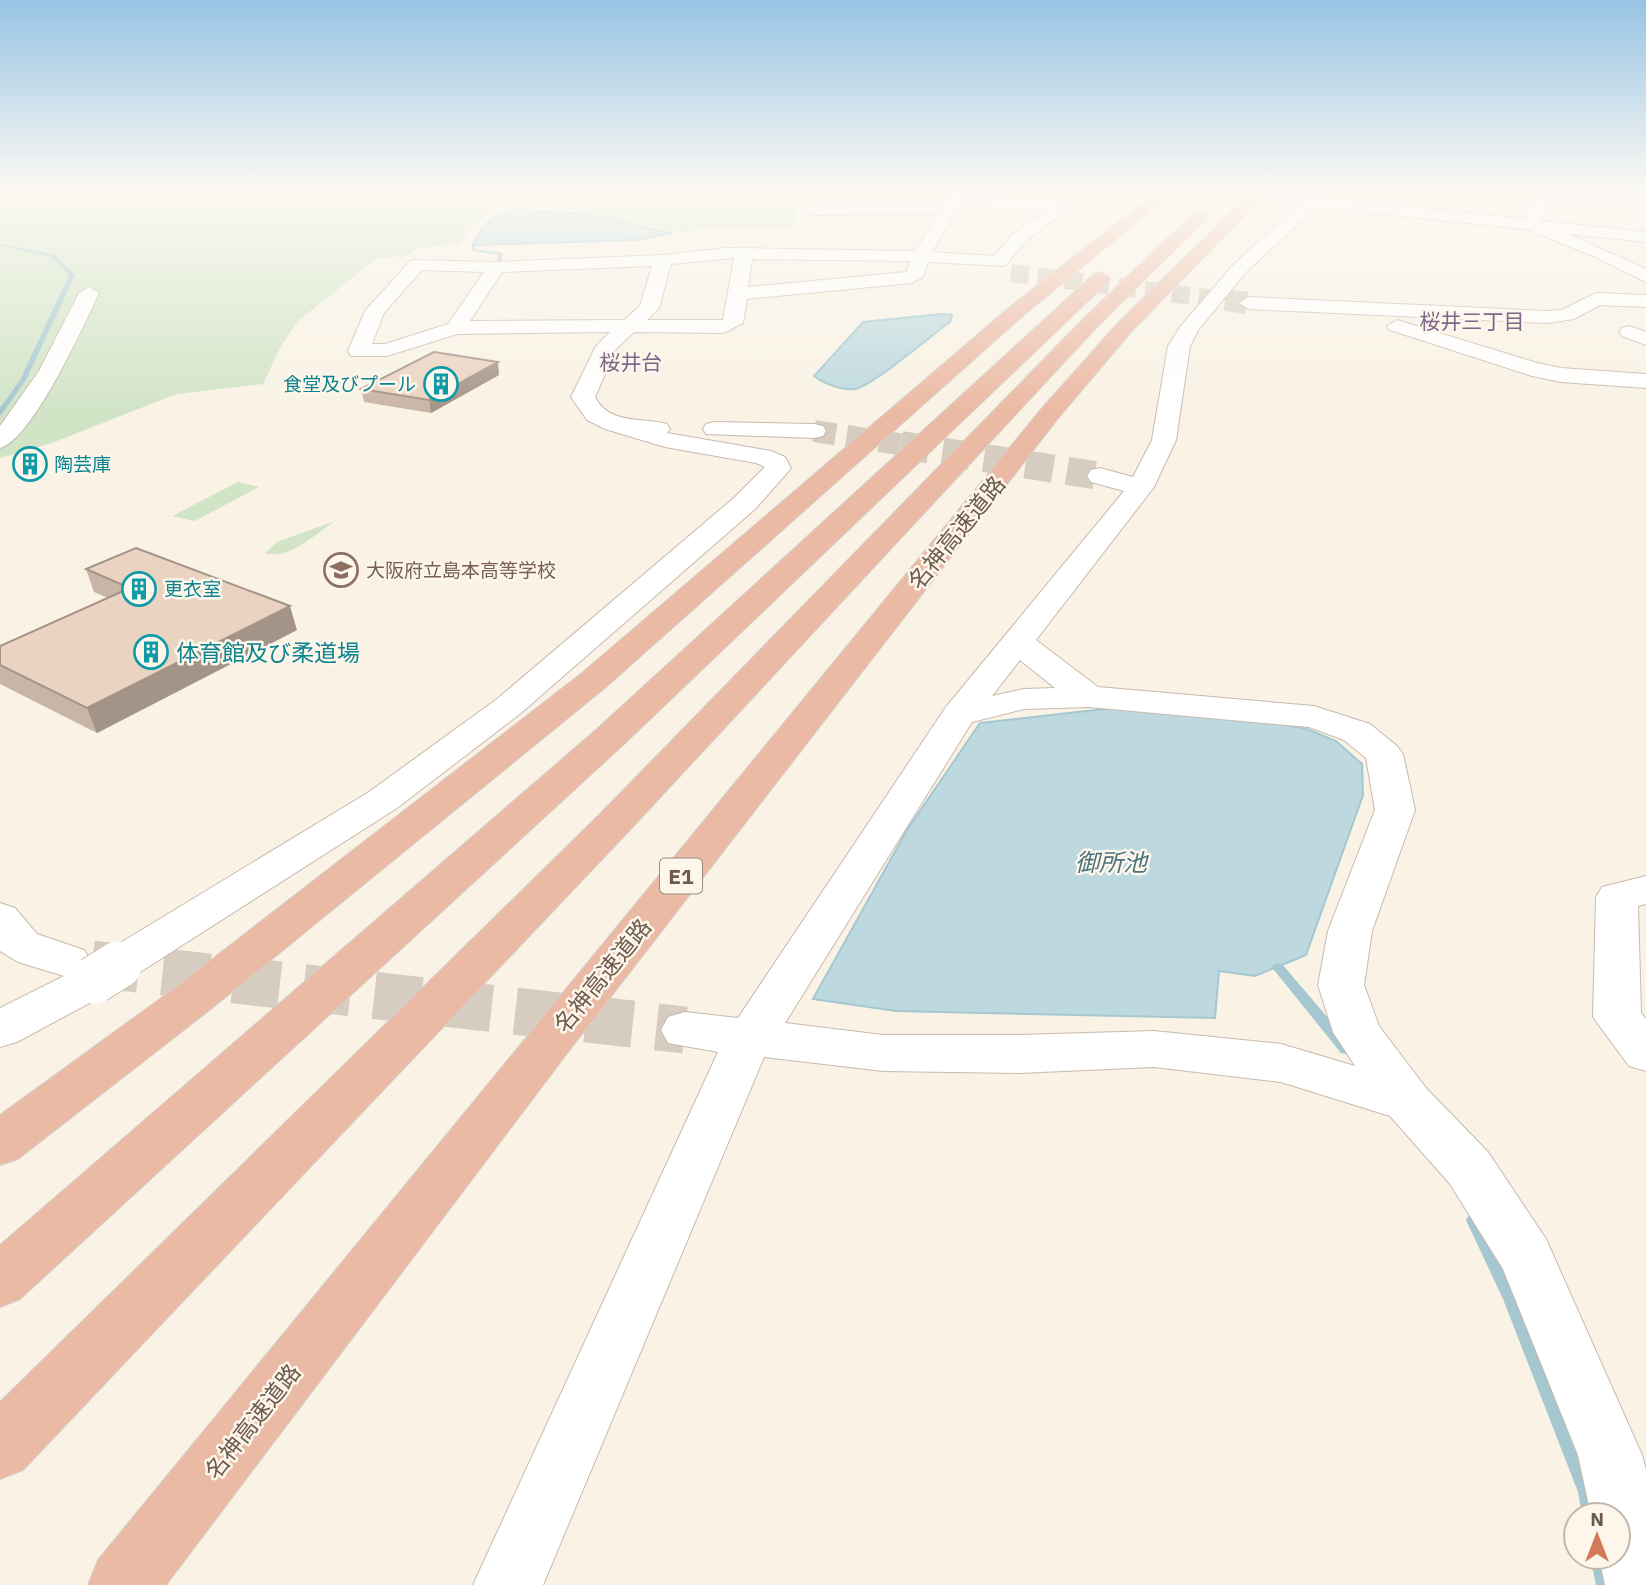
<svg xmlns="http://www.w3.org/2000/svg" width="1646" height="1585" viewBox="0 0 1646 1585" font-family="'IBM Plex Sans','Noto Sans JP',sans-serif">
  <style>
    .green { fill: #d1e4c6 }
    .water { fill: #bdd9df; stroke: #a4c7d0; stroke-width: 2 }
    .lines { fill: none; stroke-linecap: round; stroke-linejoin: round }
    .stream { fill: #a4c7d0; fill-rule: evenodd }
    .minor-tunnel-far3 { stroke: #d6ccbf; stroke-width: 18; stroke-dasharray: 18 9; stroke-linecap: butt }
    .minor-tunnel-far2 { stroke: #d6ccbf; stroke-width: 22; stroke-dasharray: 22 11; stroke-linecap: butt }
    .minor-tunnel-far1 { stroke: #d6ccbf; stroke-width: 28; stroke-dasharray: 28 14; stroke-linecap: butt }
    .minor-tunnel { stroke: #d6ccbf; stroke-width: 47; stroke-dasharray: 47 24; stroke-linecap: butt }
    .minor-casing { stroke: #c8baad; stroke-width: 2 }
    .highway-casing { stroke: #d6d1cd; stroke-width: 2 }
    .minor { fill: #fff; fill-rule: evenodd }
    .highway { fill: #ebbaa4; fill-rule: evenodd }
    .minor-bridge-casing { stroke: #c8baad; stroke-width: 49; stroke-linecap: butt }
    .minor-bridge { stroke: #fff; stroke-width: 47 }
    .wall { fill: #c9b5a6 }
    .shaded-wall { fill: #a49487 }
    .building { fill: #ead3c1; stroke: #a49487; stroke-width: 2 }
    .labels { text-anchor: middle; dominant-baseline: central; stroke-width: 5; stroke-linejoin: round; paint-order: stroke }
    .far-culture-label { font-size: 19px; fill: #0d838f; stroke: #fcf6eb; text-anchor: start }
    .far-education-label { font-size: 19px; fill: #785e54; stroke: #fcf6eb; text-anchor: start }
    .far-neighbourhood-label { font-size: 21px; fill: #7f668a; stroke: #fcf6eb }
    .shield { fill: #fcf6eb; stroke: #998a7d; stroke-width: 2 }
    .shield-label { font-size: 21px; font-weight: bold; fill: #6e5b4e }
    .street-label { font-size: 23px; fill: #6e5b4e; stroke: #fcf6eb }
    .culture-label { font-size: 23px; fill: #0d838f; stroke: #fcf6eb; text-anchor: start }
    .water-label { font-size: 24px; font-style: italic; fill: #4b747f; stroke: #fcf6eb }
  </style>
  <rect width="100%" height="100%" fill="#f9f2e5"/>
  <path class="green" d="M 0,189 L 843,189 L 840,198 L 795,201 L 797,219 L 790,229 L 711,228 L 682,233 L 550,205 L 511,201 L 477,220 L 460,243 L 418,248 L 408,255 L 376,259 L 298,321 L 281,346 L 263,384 L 176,394 L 52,443 L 0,458 Z
    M 238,482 L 259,487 L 195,521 L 172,516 Z
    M 335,521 C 317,533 288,561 265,553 L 277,542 Z"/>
  <path class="water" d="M 516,210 L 586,214 L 672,233 L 638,240 L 473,245 C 482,225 493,213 516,210 Z
    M 940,314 L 952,315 L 950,322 C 933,334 871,387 855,389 C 842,391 823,383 814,376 L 863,322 Z
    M 1113,708 L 1272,722 L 1307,729 L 1336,741 L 1362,764 L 1363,795 L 1306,955 L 1255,976 L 1219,971 L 1215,1018 L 896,1011 L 813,999 L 907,830 L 980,723 Z"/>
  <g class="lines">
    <path class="stream" d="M 0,244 L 55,255 L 75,275 L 26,380 L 2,414 L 0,415 L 0,408 L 20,380 L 69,275 L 51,257 L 0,246 Z
      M 473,244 L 476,249 L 503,253 L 501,262 L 499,263 L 497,262 L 498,255 L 472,251 L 471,245 Z
      M 1278,963 L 1282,964 L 1351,1045 L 1353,1049 L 1351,1053 L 1346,1054 L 1341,1053 L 1274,970 L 1272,967 L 1274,964 Z
      M 1474,1214 L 1479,1215 L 1519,1298 L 1596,1492 L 1600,1515 L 1582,1515 L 1578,1492 L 1503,1299 L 1466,1220 L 1469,1215 Z
      M 1590,1557 L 1608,1557 L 1614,1585 L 1596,1585 Z"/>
    <path class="minor-tunnel-far3" d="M 1175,189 L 1273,198
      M 1011,273 L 1239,302"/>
    <path class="minor-tunnel-far2" d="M 1225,300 L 1249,303
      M 814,431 L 912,446"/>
    <path class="minor-tunnel-far1" d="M 901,445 L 1100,476"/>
    <path class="minor-tunnel" d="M 92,964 L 685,1030"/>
    <g class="minor-casing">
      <path id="minor" d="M 948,189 L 962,189 L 961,197 L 1062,201 L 1070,206 L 1025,242 L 1005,266 L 928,262 L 923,277 L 912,283 L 747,299 L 743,323 L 724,333 L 634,332 L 616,349 L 595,397 C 609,425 641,417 667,424 L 670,429 L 667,433 L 771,451 L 785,457 L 791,468 L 787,473 L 755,509 L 521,713 L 397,808 L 134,976 L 117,981 L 110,992 L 17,1042 L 0,1047 L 0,1008 L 64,976 L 18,962 L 0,951 L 0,903 L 15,908 L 37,934 L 84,950 L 91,961 L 88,965 L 96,964 L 102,954 L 369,792 L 497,699 L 735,497 L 765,467 L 756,463 L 665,447 L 605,429 L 587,420 L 571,397 L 596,346 L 610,332 L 457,334 L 387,356 L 351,356 L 348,351 L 365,311 L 411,260 L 496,262 L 663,255 L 726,248 L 915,251 L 939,214 L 814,215 L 806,210 L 814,205 L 944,204 ZM 959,206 L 1046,210 L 1013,234 L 994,256 L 932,252 ZM 734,258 L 723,320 L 647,320 L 659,308 L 671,264 ZM 752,259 L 910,261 L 907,272 L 748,287 ZM 652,266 L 640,306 L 624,320 L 470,321 L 502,272 ZM 422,270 L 484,272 L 448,324 L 385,344 L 372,344 L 384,313 Z
        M 1273,193 L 1526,219 L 1533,199 L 1546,194 L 1646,197 L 1646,207 L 1548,204 L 1541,221 L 1646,232 L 1646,242 L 1568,234 L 1646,269 L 1646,282 L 1591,255 L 1526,229 L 1316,207 L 1246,272 L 1199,329 L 1190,346 L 1176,440 L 1154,487 L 1036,640 L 1098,687 L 1314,706 L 1370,724 L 1397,746 L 1403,754 L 1415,810 L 1372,931 L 1364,985 L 1379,1026 L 1426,1088 L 1488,1152 L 1546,1239 L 1642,1455 L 1646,1470 L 1646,1585 L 1605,1585 L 1599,1557 L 1618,1557 L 1618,1515 L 1591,1515 L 1578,1455 L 1503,1269 L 1450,1184 L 1390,1116 L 1281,1082 L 1154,1067 L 1019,1073 L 883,1071 L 764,1057 L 543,1585 L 473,1585 L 718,1052 L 668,1043 L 661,1030 L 668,1017 L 685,1012 L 738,1018 L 946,707 L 1124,491 L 1091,482 L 1087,476 L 1091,470 L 1100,468 L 1133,477 L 1152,440 L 1168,346 L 1180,327 L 1234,264 L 1299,205 L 1268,201 L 1265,198 ZM 1020,660 L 1055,688 L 1024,689 L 992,696 ZM 1089,707 L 1309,727 L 1344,740 L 1366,758 L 1375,810 L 1328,931 L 1318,985 L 1333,1032 L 1355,1066 L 1281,1044 L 1154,1031 L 1019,1035 L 883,1035 L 785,1023 L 972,722 L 1024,709 Z
        M 89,287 L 99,293 C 84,325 32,440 0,448 L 0,426 L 39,371 L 79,293 Z
        M 1596,293 L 1646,295 L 1646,307 L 1600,305 L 1574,319 L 1548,323 L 1249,309 L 1239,303 L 1249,297 L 1548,311 L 1562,310 Z
        M 1397,320 L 1537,363 L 1561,368 L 1646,374 L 1646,388 L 1561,382 L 1532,376 L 1390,330 L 1387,326 Z
        M 1629,326 L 1646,332 L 1646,345 L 1622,336 L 1619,332 L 1622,328 Z
        M 715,422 L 814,424 L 823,426 L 826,431 L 823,436 L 814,438 L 706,434 L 703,429 L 706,424 Z
        M 1646,876 L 1646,904 L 1638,906 L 1641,1013 L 1646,1019 L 1646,1071 L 1629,1066 L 1593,1017 L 1596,897 L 1602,887 Z"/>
    </g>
    <g class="highway-casing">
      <path id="highway" d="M 1160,189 L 1177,189 L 1025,314 L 606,687 L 207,1012 L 18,1159 L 0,1165 L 0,1115 L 175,988 L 582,673 L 1011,306 Z
        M 1254,189 L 1270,189 L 1131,332 L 1059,417 L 565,1056 L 166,1585 L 88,1585 L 98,1560 L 1043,407 L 1117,324 Z
        M 1201,210 L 1207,212 L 1207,218 L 1096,328 L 627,833 L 23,1470 L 0,1479 L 0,1402 L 599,815 L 1082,320 L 1195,212 Z
        M 1101,272 L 1110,278 L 1108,282 L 623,745 L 20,1299 L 0,1307 L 0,1245 L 597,729 L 1094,274 Z"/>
    </g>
    <use href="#minor" class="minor"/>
    <use href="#highway" class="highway"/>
    <g class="minor-bridge-casing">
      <path id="minor-bridge" d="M 94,980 L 118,965"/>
    </g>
    <use href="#minor-bridge" class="minor-bridge"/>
  </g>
  <path class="wall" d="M 499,375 L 431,413 L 364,402 L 361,389 Z
    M 86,569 L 297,630 L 97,733 L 0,684 L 0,646 L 108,598 L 94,592 Z"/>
  <path class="shaded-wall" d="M 498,362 L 499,375 L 431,413 L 429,400 Z
    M 290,606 L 297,630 L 97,733 L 87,708 Z"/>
  <path class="building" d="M 434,352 L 498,362 L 429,400 L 361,389 Z
    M 136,548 L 290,606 L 87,708 L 0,665 L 0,646 L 130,588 L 86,569 Z"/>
  <linearGradient id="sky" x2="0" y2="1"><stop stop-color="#97c3e4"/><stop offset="0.46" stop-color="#fcf9f3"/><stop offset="1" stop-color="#fcf9f3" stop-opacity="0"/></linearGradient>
  <rect width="1646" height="411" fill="url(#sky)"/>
  <defs>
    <g id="building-ring" transform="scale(1.75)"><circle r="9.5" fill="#fcf6eb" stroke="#0f9aa8" stroke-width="1.5"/><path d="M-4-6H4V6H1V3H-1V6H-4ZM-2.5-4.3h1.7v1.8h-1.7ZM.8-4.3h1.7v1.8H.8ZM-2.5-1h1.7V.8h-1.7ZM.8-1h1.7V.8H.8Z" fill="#0f9aa8"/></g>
    <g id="school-ring" transform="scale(1.75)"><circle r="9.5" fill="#fcf6eb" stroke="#8d6e63" stroke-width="1.5"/><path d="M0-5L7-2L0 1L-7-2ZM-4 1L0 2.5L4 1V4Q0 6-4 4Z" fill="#8d6e63"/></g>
  </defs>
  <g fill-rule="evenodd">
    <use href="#building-ring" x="441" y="384"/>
    <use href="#building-ring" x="30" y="464"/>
    <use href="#school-ring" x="341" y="570"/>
    <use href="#building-ring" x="139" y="589"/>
    <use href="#building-ring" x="151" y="652"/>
  </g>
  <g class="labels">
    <g class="far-culture-label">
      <text x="416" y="384" text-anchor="end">食堂及びプール</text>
      <text x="54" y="464">陶芸庫</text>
      <text x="164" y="589">更衣室</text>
    </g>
    <g class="far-education-label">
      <text x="366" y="570">大阪府立島本高等学校</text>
    </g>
    <g class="far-neighbourhood-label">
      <text x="1472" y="321">桜井三丁目</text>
      <text x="631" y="362">桜井台</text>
    </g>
    <rect class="shield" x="660" y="858.5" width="42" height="35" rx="5"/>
    <g class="shield-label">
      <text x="681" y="876">E1</text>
    </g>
    <g class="street-label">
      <text transform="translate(956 532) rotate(-51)">名神高速道路</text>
      <text transform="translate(602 975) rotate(-51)">名神高速道路</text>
      <text transform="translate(252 1421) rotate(-52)">名神高速道路</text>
    </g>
    <g class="culture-label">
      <text x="176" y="652">体育館及び柔道場</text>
    </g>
    <g class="water-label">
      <text x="1111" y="862">御所池</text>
    </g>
  </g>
  <g transform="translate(1597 1536)"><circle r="33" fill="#fcf6eb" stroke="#c3b8ac" stroke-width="2"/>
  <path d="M0-5L12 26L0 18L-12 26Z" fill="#d27b5b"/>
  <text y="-10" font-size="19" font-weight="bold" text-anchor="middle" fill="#6e5b4e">N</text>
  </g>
</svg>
